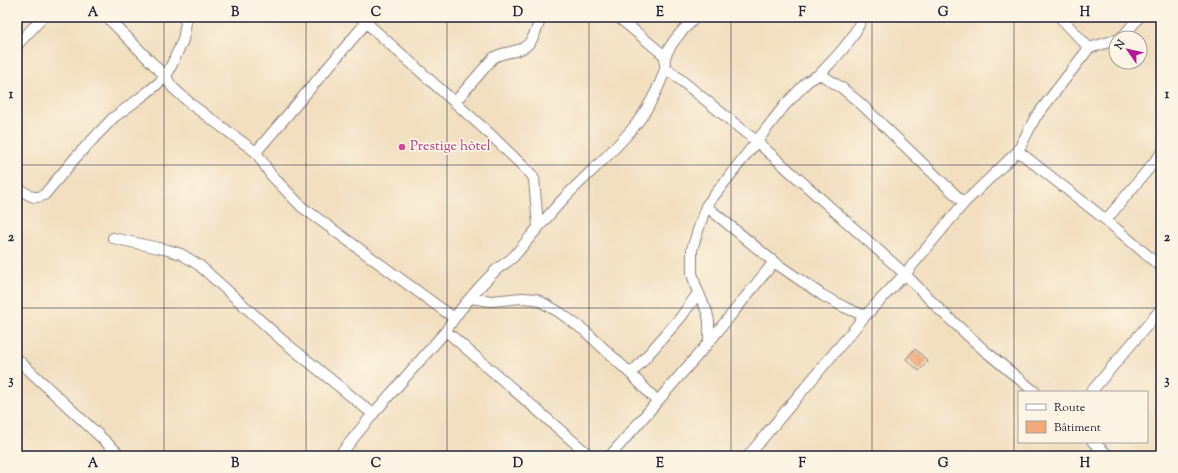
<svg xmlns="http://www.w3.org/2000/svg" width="1178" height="473" viewBox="0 0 1178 473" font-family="'Sorts Mill Goudy',serif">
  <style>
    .building { fill: url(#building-back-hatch) }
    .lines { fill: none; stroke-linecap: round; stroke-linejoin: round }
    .minor-casing { stroke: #8a807d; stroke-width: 12 }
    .minor { stroke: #fff; stroke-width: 10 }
    .grid { fill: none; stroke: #22223b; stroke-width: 1; stroke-opacity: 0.55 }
    .hotel-dot { fill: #d1479c; stroke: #fcf5e5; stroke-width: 1.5 }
    .labels { text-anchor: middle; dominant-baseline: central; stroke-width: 3.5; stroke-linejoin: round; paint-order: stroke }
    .hotel-label { font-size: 14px; fill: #b23c85; stroke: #fcf5e5; text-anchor: start }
    .neatline { fill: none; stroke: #22223b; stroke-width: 1.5 }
    .grid-label { font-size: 13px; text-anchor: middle; font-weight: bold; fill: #22223b }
  </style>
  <defs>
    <pattern id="building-back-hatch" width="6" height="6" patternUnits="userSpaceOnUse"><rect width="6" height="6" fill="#f3a879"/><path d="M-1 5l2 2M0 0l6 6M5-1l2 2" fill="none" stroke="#d0906a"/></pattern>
  </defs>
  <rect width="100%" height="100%" fill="#fcf5e5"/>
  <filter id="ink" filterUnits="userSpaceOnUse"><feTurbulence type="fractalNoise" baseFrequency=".025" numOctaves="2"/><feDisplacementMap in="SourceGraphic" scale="8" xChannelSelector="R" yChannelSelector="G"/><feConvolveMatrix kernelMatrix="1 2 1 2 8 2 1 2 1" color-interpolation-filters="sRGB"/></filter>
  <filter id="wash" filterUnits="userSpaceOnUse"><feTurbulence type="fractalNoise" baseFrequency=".012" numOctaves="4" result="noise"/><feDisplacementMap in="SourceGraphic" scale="16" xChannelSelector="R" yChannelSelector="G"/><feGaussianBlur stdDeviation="0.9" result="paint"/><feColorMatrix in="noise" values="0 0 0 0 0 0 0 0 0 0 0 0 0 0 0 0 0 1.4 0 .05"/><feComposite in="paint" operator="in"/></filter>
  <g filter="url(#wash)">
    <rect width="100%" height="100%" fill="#f1dfbf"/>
    <g id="blocks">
      <path class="building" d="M 915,349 L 928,361 L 919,371 L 906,359 Z"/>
    </g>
  </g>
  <g filter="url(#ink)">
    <use href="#blocks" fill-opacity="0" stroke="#8a807d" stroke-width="1"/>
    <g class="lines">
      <g class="minor-casing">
        <path id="minor" d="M 107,17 L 166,77 L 172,87 L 192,105 L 256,152
          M 360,17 L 491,135 L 531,174 L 534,179 L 538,226
          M 371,17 L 256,152 L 271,175 L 302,207 L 454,318
          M 618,17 L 665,56
          M 1060,17 L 1089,48
          M 1120,38 L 1126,33 L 1139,17
          M 17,45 L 43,17
          M 666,68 L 756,141 L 905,274 L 940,310 L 984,350 L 1035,392
          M 820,74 C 835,58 855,39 862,17
          M 455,102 L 493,58 C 501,53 509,53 518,50 C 533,46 536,30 541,17
          M 1018,151 L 1106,220 L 1161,267
          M 17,187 C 27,193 32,201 44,195 L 77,156 L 113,118 L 144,95 L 166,77 L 183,40 L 186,22 L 183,17
          M 706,206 L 774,262 L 822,295 L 844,307 L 865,316
          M 1106,220 L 1161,154
          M 113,238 L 168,250 L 181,254 L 199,265 L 282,340 L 373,414
          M 471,298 L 491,301 L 522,298 L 536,299 L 559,312 L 585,331 L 631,374 L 657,401
          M 446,331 L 590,456
          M 709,342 L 774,262
          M 17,359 L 121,456
          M 631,374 L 681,317 L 698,293
          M 1091,392 L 1161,309
          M 1093,442 L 1109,456
          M 339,456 L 373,414 L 446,331 C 459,309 478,288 496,270 C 502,265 510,261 515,255 C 532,235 549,214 567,195 C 589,173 613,152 633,128 C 645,114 660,87 665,69 C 666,65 663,60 666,55 C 672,40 685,28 696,17
          M 610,456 L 709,342 L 709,321 L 707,312 L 696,287 L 692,273 L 692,249 L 706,206 L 785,105 L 808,81 L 820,74 L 842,88 L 860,103 L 964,203
          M 748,456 L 865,316 L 905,274 L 964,203 L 1018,151 L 1035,118 L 1089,48 L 1116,40"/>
      </g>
      <use href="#minor" class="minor"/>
    </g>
  </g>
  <path class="grid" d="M 164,17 L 164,456M 306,17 L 306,456M 447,17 L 447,456M 589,17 L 589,456M 731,17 L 731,456M 872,17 L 872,456M 1014,17 L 1014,456M 17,165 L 1161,165M 17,308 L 1161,308"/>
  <circle class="hotel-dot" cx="402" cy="147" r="4"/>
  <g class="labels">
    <g class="hotel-label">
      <text x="410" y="147">Prestige hôtel</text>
    </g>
  </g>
  <rect width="1178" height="473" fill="none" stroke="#fcf5e5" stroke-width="44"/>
  <rect x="1018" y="391" width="130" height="52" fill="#fcf5e5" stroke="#a5a1a1"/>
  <rect x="1026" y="404" width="20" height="6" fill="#ffffff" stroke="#a5a1a1"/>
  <text x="1054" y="411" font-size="12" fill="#22223b">Route</text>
  <rect x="1026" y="421" width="20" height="12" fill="#f3a879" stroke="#a5a1a1"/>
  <text x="1054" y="431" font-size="12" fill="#22223b">Bâtiment</text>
  <g transform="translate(1128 50) rotate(304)"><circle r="19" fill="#fcf5e5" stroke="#a5a1a1"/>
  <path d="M0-3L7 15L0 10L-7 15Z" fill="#b5179e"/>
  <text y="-6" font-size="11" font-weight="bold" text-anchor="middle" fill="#22223b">N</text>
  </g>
  <rect x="22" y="22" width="1134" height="429" class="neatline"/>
  <g class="grid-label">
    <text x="93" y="16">A</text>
    <text x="235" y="16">B</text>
    <text x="376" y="16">C</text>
    <text x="518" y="16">D</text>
    <text x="660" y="16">E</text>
    <text x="802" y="16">F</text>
    <text x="943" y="16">G</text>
    <text x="1085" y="16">H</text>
    <text x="11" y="98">1</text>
    <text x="1167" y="98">1</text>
    <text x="11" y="241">2</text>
    <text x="1167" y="241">2</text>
    <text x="11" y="384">3</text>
    <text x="1167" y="384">3</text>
    <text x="93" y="467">A</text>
    <text x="235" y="467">B</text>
    <text x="376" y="467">C</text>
    <text x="518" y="467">D</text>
    <text x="660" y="467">E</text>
    <text x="802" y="467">F</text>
    <text x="943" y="467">G</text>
    <text x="1085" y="467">H</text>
  </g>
</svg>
